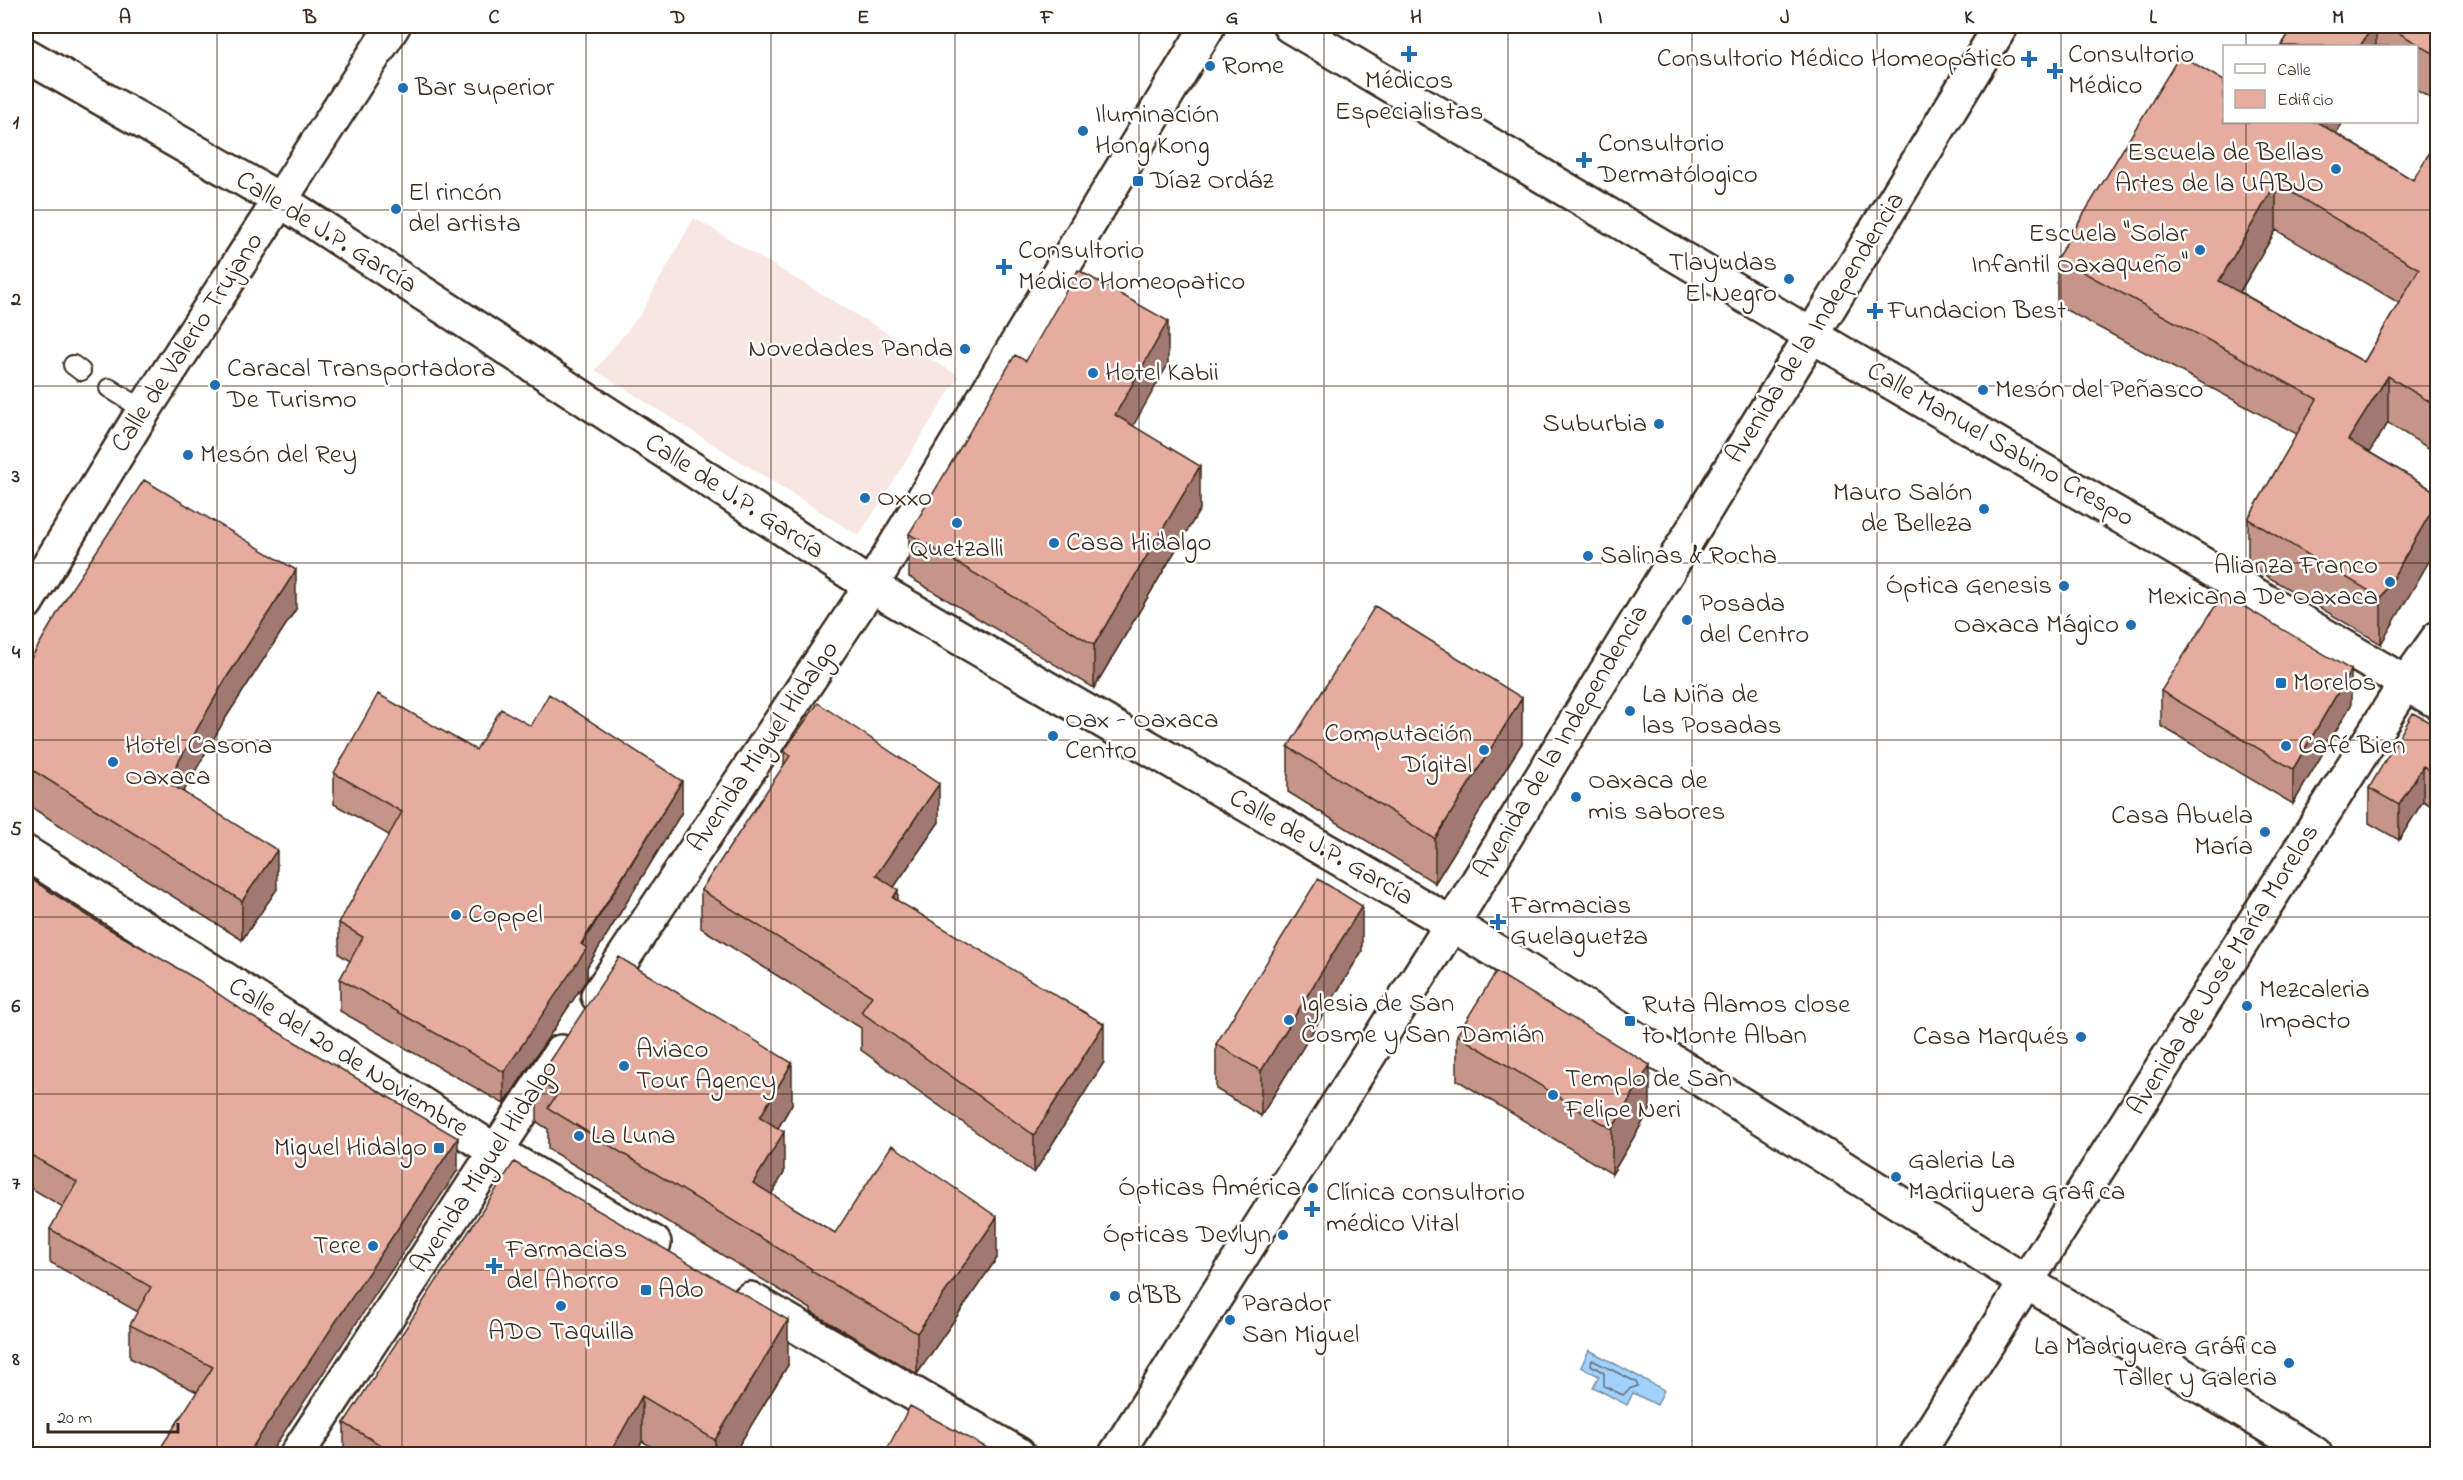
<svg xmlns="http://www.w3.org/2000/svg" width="2463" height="1480" viewBox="0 0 2463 1480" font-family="'Indie Flower',sans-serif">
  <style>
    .built { fill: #f8e6e2 }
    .water { fill: #a1d2fd; stroke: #788fa4; stroke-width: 1.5 }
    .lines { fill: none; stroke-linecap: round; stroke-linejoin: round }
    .shore { stroke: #646d77; stroke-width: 1.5 }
    .lane-casing { stroke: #3b2a1e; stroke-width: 22 }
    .street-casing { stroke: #3b2a1e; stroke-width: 38 }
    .secondary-casing { stroke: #3b2a1e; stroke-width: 38 }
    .lane { stroke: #fff; stroke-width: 18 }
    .street { stroke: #fff; stroke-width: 33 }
    .secondary { stroke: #fff; stroke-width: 33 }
    .wall { fill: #c69589; stroke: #3b2a1e; stroke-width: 1.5; fill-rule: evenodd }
    .shaded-wall { fill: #a1796f; stroke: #3b2a1e; stroke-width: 1.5 }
    .building { fill: #e6ad9f; stroke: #3b2a1e; stroke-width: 1.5; fill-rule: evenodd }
    .grid { fill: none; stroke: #3b2a1e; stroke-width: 1.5; stroke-opacity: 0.55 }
    .poi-dot { fill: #1f6fb2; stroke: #fff; stroke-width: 2 }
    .labels { text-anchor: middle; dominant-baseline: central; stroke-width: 5; stroke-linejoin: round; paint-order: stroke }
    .poi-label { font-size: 27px; fill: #3b2a1e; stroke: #fff; text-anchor: start }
    .street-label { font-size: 27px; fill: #3b2a1e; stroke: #fff }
    .neatline { fill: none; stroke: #3b2a1e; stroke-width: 2 }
    .grid-label { font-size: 20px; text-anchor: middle; font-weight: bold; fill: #3b2a1e }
  </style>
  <rect width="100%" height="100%" fill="#fff"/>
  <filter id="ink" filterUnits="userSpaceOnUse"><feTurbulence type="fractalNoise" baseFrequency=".0167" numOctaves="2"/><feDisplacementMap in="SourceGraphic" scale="12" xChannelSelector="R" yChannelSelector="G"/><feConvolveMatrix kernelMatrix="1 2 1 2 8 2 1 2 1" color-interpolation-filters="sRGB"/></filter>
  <g filter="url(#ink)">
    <path class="built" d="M 694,218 L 959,376 L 859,536 L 595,370 L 640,315 Z"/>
    <path class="water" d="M 1589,1350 L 1664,1390 L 1657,1405 L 1633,1393 L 1627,1405 L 1593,1387 L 1599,1376 L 1581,1367 Z"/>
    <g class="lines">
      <path class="shore" d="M 1592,1360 L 1636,1382 L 1638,1386 L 1629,1389 L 1623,1395 L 1604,1386 L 1604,1373 L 1591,1365 Z"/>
      <g class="lane-casing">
        <path id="lane" d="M 73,365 L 81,371
          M 109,388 L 144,410"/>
      </g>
      <g class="street-casing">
        <path id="street" d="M 26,603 L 144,410 L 393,26
          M 26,853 L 495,1151 L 654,1243
          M 598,996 L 871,586 L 1208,26
          M 750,1299 L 1018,1454
          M 297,1454 L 561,1052"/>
      </g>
      <g class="secondary-casing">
        <path id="secondary" d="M 1290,26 L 1811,335 L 2438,702
          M 26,55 L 280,200 L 871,586 L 1452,924 L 2026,1282 L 2315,1454
          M 1116,1454 L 1452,924 L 2001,26
          M 1917,1454 L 2406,683 L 2438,638"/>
      </g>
      <use href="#lane" class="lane"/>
      <use href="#street" class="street"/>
      <use href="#secondary" class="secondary"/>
    </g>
    <path class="wall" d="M 2294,26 L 2438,26 L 2438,103 L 2416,90 L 2416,46 L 2281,46 Z
      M 2224,122 L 2343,122 L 2336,133 L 2413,180 L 2438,139 L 2438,454 L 2388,423 L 2369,452 L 2438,493 L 2381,644 L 2248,565 L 2248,519 L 2297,434 L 2057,305 L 2057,258 ZM 2276,230 L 2399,303 L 2364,362 L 2240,292 Z
      M 1026,361 L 1168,364 L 1133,425 L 1200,509 L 1094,688 L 909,577 L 909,534 Z
      M 296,609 L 225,719 L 183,792 L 277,889 L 242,940 L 26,804 L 26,667 Z
      M 2161,691 L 2351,705 L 2293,804 L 2161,726 Z
      M 2438,727 L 2438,810 L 2423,801 L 2399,840 L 2369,823 L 2369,788 Z
      M 1522,743 L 1435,883 L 1288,792 L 1288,747 Z
      M 476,750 L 682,812 L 587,967 L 587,979 L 504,1104 L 340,1011 L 340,979 L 350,961 L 339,954 L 339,923 L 389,835 L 334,804 L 334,773 Z
      M 784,751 L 939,822 L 894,887 L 898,901 L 1104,1062 L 1034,1173 L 861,1050 L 861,1028 L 701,928 L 701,890 L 784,766 Z
      M 26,876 L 458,1170 L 197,1392 L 130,1358 L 130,1325 L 138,1312 L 50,1262 L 50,1229 L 63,1207 L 26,1185 Z
      M 1362,951 L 1261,1116 L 1216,1089 L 1216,1044 Z
      M 1457,1035 L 1650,1110 L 1612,1174 L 1457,1080 Z
      M 537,1081 L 792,1104 L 778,1128 L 784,1173 L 771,1194 L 835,1233 L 997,1258 L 917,1374 L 811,1312 L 811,1309 L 548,1149 L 548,1129 L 537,1122 Z
      M 788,1365 L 733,1455 L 665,1455 L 642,1441 L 635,1455 L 344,1455 L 344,1423 Z"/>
    <path class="shaded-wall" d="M 2373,26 L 2376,26 L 2376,46 L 2360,46 Z
      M 2316,122 L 2343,122 L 2316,167 Z
      M 2276,183 L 2276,230 L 2219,327 L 2219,281 Z
      M 1168,321 L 1168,364 L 1115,458 L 1115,415 Z
      M 2388,376 L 2388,423 L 2348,486 L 2348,440 Z
      M 1200,466 L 1200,509 L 1094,688 L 1094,645 Z
      M 2438,500 L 2438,546 L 2381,644 L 2381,598 Z
      M 296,570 L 296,609 L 225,719 L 167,821 L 167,782 L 225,680 Z
      M 2351,670 L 2351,705 L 2293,804 L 2293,769 Z
      M 1522,698 L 1522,743 L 1435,883 L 1435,839 Z
      M 2423,766 L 2423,801 L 2399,840 L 2399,805 Z
      M 682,781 L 682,812 L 587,967 L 587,979 L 504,1104 L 504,1072 Z
      M 939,784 L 939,822 L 876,913 L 876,875 Z
      M 277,850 L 277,889 L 242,940 L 242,901 Z
      M 898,890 L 898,928 L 893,898 Z
      M 1362,906 L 1362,951 L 1261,1116 L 1261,1071 Z
      M 1104,1024 L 1104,1062 L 1034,1173 L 1034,1135 Z
      M 792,1063 L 792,1104 L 760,1159 L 760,1117 Z
      M 1650,1065 L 1650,1110 L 1612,1174 L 1612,1129 Z
      M 784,1132 L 784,1173 L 753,1225 L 753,1183 Z
      M 458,1138 L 458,1170 L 269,1455 L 247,1455 Z
      M 997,1217 L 997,1258 L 917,1374 L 917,1333 Z
      M 788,1320 L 788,1365 L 733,1455 L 715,1455 L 715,1440 Z
      M 642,1396 L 642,1441 L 635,1455 L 609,1455 Z"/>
    <path class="building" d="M 2294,26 L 2373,26 L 2360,46 L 2281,46 Z
      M 2387,26 L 2438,26 L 2438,56 Z
      M 2180,55 L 2224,81 L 2224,122 L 2317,122 L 2413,180 L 2438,139 L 2438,407 L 2388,376 L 2348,440 L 2438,493 L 2438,500 L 2381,598 L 2248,519 L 2317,399 L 2057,258 ZM 2276,183 L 2419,269 L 2364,362 L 2219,281 Z
      M 1078,270 L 1168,321 L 1115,415 L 1200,466 L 1094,645 L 909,534 L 1015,355 L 1026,361 Z
      M 144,480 L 296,570 L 225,680 L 167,782 L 277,850 L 242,901 L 26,766 L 26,667 L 72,588 Z
      M 2223,594 L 2351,670 L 2293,769 L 2161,691 Z
      M 1375,606 L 1522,698 L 1435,839 L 1288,747 Z
      M 378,694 L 476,750 L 501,709 L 531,726 L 549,694 L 682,781 L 581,944 L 587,948 L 504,1072 L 340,979 L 363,937 L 339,923 L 402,812 L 334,773 Z
      M 818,703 L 939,784 L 876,875 L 898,890 L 893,898 L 1104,1024 L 1034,1135 L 861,1012 L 872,996 L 701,890 L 790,756 L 784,751 Z
      M 2413,713 L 2438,727 L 2438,775 L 2423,766 L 2399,805 L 2369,788 Z
      M 26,876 L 104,926 L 198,980 L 251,1016 L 458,1138 L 247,1455 L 156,1455 L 213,1367 L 130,1325 L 151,1287 L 50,1229 L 77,1182 L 26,1152 Z
      M 1318,879 L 1362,906 L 1261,1071 L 1216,1044 Z
      M 619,957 L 792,1063 L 760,1117 L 784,1132 L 753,1183 L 835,1233 L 892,1145 L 997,1217 L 917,1333 L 811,1271 L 812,1269 L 548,1108 L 558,1093 L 537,1081 Z
      M 1496,972 L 1650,1065 L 1612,1129 L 1457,1035 Z
      M 514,1162 L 788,1320 L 715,1440 L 642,1396 L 609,1455 L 397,1455 L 344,1423 Z
      M 910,1406 L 1000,1455 L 884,1455 Z"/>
  </g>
  <path class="grid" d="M 217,26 L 217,1454M 402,26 L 402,1454M 586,26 L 586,1454M 771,26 L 771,1454M 955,26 L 955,1454M 1139,26 L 1139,1454M 1324,26 L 1324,1454M 1508,26 L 1508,1454M 1692,26 L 1692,1454M 1877,26 L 1877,1454M 2061,26 L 2061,1454M 2246,26 L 2246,46M 2246,122 L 2246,1454M 26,210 L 2438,210M 26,386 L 2438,386M 26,563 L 2438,563M 26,740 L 2438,740M 26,917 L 2438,917M 26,1094 L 2438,1094M 26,1270 L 2438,1270"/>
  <g class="poi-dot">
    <path d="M1406 45h6v6h6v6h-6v6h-6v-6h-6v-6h6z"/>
    <path d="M2026 50h6v6h6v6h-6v6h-6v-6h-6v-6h6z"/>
    <circle cx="1210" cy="66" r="6"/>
    <path d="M2052 62h6v6h6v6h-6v6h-6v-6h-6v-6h6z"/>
    <circle cx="403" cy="88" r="6"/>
    <circle cx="1083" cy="131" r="6"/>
    <path d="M1581 151h6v6h6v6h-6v6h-6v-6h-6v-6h6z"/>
    <circle cx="2336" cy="169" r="6"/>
    <rect x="1132" y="175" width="12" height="12" rx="3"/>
    <circle cx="396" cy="209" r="6"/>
    <circle cx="2200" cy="250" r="6"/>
    <path d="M1001 258h6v6h6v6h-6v6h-6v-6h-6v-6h6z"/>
    <circle cx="1789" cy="279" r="6"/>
    <path d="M1872 302h6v6h6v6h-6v6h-6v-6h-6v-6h6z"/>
    <circle cx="965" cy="349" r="6"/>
    <circle cx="1093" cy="373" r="6"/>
    <circle cx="215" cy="385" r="6"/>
    <circle cx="1983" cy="390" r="6"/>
    <circle cx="1659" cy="424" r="6"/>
    <circle cx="188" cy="455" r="6"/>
    <circle cx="865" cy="498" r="6"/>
    <circle cx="1984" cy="509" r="6"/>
    <circle cx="957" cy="523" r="6"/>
    <circle cx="1054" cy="543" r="6"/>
    <circle cx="1588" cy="556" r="6"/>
    <circle cx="2390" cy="582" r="6"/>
    <circle cx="2064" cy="586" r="6"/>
    <circle cx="1687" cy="620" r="6"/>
    <circle cx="2131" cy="625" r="6"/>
    <rect x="2275" y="677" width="12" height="12" rx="3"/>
    <circle cx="1630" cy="711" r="6"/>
    <circle cx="1053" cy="736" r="6"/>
    <circle cx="2286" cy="746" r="6"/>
    <circle cx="1484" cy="750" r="6"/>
    <circle cx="113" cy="762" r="6"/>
    <circle cx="1576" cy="797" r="6"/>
    <circle cx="2265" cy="832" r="6"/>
    <circle cx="456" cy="915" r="6"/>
    <path d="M1495 913h6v6h6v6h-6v6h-6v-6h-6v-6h6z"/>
    <circle cx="2247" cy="1006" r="6"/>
    <circle cx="1289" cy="1020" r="6"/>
    <rect x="1624" y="1015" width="12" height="12" rx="3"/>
    <circle cx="2081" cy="1037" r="6"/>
    <circle cx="624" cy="1066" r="6"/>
    <circle cx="1553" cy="1095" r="6"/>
    <circle cx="579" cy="1136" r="6"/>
    <rect x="433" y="1142" width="12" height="12" rx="3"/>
    <circle cx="1896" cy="1177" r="6"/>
    <circle cx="1313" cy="1188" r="6"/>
    <path d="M1309 1200h6v6h6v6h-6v6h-6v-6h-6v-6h6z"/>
    <circle cx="1283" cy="1235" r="6"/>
    <circle cx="373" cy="1246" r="6"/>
    <path d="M491 1257h6v6h6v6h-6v6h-6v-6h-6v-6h6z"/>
    <rect x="640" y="1284" width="12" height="12" rx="3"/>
    <circle cx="1115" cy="1296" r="6"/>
    <circle cx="561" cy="1306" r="6"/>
    <circle cx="1230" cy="1320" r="6"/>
    <circle cx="2289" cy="1363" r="6"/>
  </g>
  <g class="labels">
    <g class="poi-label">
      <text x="2068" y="55">Consultorio<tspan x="2068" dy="31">Médico</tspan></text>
      <text x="2016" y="59" text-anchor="end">Consultorio Médico Homeopático</text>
      <text x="1222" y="66">Rome</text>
      <text x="1409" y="81" text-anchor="middle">Médicos<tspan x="1409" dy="31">Especialistas</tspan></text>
      <text x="415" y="88">Bar superior</text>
      <text x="1095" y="115">Iluminación<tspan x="1095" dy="31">Hong Kong</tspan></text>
      <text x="1598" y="144">Consultorio<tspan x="1598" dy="31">Dermatólogico</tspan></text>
      <text x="2324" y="153" text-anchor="end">Escuela de Bellas<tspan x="2324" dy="31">Artes de la UABJO</tspan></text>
      <text x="1150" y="181">Díaz Ordáz</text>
      <text x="408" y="193">El rincón<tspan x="408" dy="31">del artista</tspan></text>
      <text x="2188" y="234" text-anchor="end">Escuela "Solar<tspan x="2188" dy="31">Infantil Oaxaqueño"</tspan></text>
      <text x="1018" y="251">Consultorio<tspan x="1018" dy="31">Médico Homeopatico</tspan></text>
      <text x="1777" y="263" text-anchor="end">Tlayudas<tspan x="1777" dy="31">El Negro</tspan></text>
      <text x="1888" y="311">Fundacion Best</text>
      <text x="953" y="349" text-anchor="end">Novedades Panda</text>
      <text x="227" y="369">Caracal Transportadora<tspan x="227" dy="31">De Turismo</tspan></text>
      <text x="1105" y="373">Hotel Kabii</text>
      <text x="1995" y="390">Mesón del Peñasco</text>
      <text x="1647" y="424" text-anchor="end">Suburbia</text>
      <text x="200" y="455">Mesón del Rey</text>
      <text x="1972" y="493" text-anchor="end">Mauro Salón<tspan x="1972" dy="31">de Belleza</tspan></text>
      <text x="877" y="498">Oxxo</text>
      <text x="1066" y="543">Casa Hidalgo</text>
      <text x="957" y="549" text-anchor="middle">Quetzalli</text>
      <text x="1600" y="556">Salinas &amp; Rocha</text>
      <text x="2378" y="566" text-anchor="end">Alianza Franco<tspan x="2378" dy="31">Mexicana De Oaxaca</tspan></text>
      <text x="2052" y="586" text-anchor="end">Óptica Genesis</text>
      <text x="1699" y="604">Posada<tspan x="1699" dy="31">del Centro</tspan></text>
      <text x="2119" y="625" text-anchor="end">Oaxaca Mágico</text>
      <text x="2293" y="683">Morelos</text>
      <text x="1642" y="695">La Niña de<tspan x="1642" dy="31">las Posadas</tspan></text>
      <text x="1065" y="720">Oax - Oaxaca<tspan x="1065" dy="31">Centro</tspan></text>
      <text x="1472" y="734" text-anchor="end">Computación<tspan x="1472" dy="31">Dígital</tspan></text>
      <text x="125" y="746">Hotel Casona<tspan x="125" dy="31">Oaxaca</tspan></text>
      <text x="2298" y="746">Café Bien</text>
      <text x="1588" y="781">Oaxaca de<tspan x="1588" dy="31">mis sabores</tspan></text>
      <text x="2253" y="816" text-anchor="end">Casa Abuela<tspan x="2253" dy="31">María</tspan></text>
      <text x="1510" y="906">Farmacias<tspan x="1510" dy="31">Guelaguetza</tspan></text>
      <text x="468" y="915">Coppel</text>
      <text x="2259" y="990">Mezcaleria<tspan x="2259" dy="31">Impacto</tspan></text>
      <text x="1301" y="1004">Iglesia de San<tspan x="1301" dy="31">Cosme y San Damián</tspan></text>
      <text x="1642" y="1005">Ruta Alamos close<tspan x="1642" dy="31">to Monte Alban</tspan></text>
      <text x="2069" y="1037" text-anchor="end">Casa Marqués</text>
      <text x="636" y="1050">Aviaco<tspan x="636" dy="31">Tour Agency</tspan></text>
      <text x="1565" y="1079">Templo de San<tspan x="1565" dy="31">Felipe Neri</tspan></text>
      <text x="591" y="1136">La Luna</text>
      <text x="427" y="1148" text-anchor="end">Miguel Hidalgo</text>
      <text x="1908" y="1161">Galeria La<tspan x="1908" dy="31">Madriiguera Grafica</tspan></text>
      <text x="1301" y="1188" text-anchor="end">Ópticas América</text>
      <text x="1326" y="1193">Clínica consultorio<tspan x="1326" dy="31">médico Vital</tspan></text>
      <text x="1271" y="1235" text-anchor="end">Ópticas Devlyn</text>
      <text x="361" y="1246" text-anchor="end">Tere</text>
      <text x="506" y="1250">Farmacias<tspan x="506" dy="31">del Ahorro</tspan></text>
      <text x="658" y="1290">Ado</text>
      <text x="1127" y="1296">d'BB</text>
      <text x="1242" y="1304">Parador<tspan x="1242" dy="31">San Miguel</tspan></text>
      <text x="561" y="1332" text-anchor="middle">ADO Taquilla</text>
      <text x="2277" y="1347" text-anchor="end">La Madriguera Gráfica<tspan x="2277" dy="31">Taller y Galeria</tspan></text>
    </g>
    <g class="street-label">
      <text transform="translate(326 233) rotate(32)">Calle de J.P. García</text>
      <text transform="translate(1816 328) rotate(-58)">Avenida de la Independencia</text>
      <text transform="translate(188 343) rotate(-57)">Calle de Valerio Trujano</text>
      <text transform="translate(2000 445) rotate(30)">Calle Manuel Sabino Crespo</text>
      <text transform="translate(734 497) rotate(33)">Calle de J.P. García</text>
      <text transform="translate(1562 742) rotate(-59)">Avenida de la Independencia</text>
      <text transform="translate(764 747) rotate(-56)">Avenida Miguel Hidalgo</text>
      <text transform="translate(1321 848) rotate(30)">Calle de J.P. García</text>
      <text transform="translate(2224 970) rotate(-58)">Avenida de José María Morelos</text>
      <text transform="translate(348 1058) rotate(32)">Calle del 20 de Noviembre</text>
      <text transform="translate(485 1167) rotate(-57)">Avenida Miguel Hidalgo</text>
    </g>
  </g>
  <rect width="2463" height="1480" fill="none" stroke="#fff" stroke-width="66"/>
  <rect x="2223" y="45" width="195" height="78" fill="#ffffff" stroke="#b1aaa5" stroke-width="1.5"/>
  <rect x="2235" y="64" width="30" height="9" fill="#ffffff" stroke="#b1aaa5" stroke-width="1.5"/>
  <text x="2277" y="75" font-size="18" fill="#3b2a1e">Calle</text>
  <rect x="2235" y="90" width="30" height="18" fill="#e6ad9f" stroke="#b1aaa5" stroke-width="1.5"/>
  <text x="2277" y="105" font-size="18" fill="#3b2a1e">Edificio</text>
  <path d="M48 1423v9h130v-9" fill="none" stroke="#3b2a1e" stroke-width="3"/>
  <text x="57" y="1423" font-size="18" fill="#3b2a1e" stroke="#ffffff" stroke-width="4.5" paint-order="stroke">20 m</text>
  <rect x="33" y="33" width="2397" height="1414" class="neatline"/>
  <g class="grid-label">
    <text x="125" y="23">A</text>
    <text x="310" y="23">B</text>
    <text x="494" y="23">C</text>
    <text x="678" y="23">D</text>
    <text x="863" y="23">E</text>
    <text x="1047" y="23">F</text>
    <text x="1232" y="23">G</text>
    <text x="1416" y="23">H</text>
    <text x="1600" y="23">I</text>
    <text x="1785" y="23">J</text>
    <text x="1969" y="23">K</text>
    <text x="2153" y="23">L</text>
    <text x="2338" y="23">M</text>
    <text x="16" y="128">1</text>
    <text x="16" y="305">2</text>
    <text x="16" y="482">3</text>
    <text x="16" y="658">4</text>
    <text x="16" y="835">5</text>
    <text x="16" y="1012">6</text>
    <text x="16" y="1189">7</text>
    <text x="16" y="1365">8</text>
  </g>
</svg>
